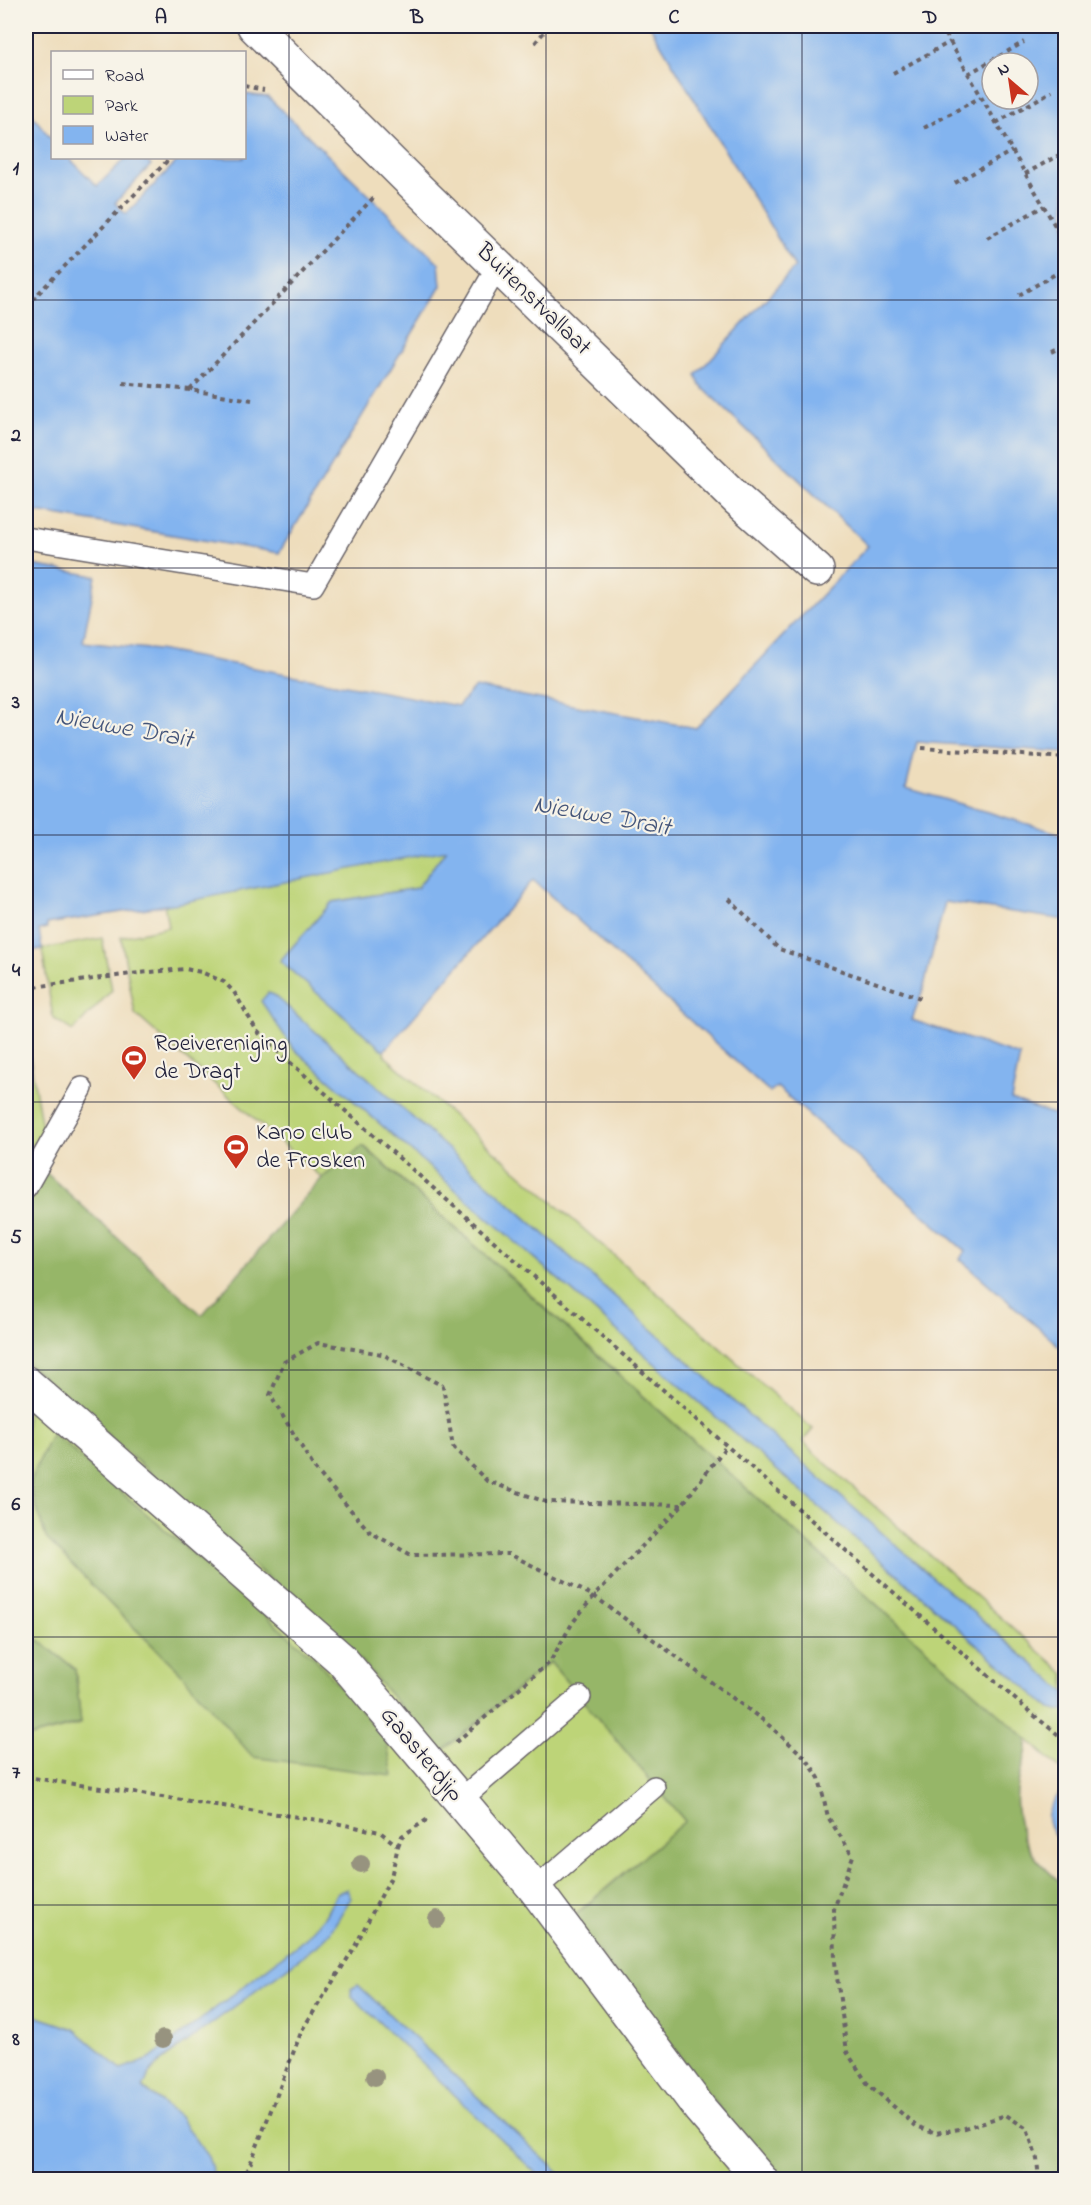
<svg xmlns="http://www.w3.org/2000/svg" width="1091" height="2205" viewBox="0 0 1091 2205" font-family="'Indie Flower',sans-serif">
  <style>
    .green { fill: #bdd478; stroke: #707b5a; stroke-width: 1.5; fill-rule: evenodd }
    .forest { fill: #96b668; stroke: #5c6c52; stroke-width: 1.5 }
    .water { fill: #83b4ef; stroke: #526b95; stroke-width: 1.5; fill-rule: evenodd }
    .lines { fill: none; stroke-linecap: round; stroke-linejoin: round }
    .service-casing { stroke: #696368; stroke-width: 24 }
    .minor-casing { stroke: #696368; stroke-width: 36 }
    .path { stroke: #696368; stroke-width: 4; stroke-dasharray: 4.5 4.5; stroke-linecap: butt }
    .service { stroke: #fff; stroke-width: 21 }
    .minor { stroke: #fff; stroke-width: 33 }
    .tree { fill: #97937f }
    .grid { fill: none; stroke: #22223b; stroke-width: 1.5; stroke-opacity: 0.55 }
    .labels { text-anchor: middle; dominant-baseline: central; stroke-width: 4.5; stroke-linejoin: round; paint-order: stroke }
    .street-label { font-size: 24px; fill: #22223b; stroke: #f7f3e8 }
    .poi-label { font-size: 24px; fill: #22223b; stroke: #f7f3e8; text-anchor: start }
    .water-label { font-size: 26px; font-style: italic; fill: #44557a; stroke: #f7f3e8 }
    .neatline { fill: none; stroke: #22223b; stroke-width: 2 }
    .grid-label { font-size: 20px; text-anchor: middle; font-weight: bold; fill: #22223b }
  </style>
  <rect width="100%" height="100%" fill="#f7f3e8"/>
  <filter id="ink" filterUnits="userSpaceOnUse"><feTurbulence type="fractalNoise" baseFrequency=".0167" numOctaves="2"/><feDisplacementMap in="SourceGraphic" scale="12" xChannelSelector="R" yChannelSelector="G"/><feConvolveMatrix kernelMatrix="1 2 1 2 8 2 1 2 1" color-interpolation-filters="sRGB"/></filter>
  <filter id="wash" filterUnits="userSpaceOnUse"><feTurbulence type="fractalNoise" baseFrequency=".008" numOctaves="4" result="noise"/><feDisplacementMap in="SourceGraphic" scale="24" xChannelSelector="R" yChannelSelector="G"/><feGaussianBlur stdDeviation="1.35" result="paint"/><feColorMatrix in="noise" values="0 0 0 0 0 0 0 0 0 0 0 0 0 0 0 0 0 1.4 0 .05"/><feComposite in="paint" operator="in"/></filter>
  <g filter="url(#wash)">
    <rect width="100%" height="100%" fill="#eeddbc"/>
    <path class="green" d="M 447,849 L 417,888 L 332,902 L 280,961 L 384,1051 L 385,1056 L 813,1429 L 803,1441 L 812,1451 L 1065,1674 L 1065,1692 L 925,1571 L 274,995 L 268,993 L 293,1048 L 1051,1709 L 1059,1711 L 1065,1710 L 1065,1773 L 364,1146 L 322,1178 L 135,1014 L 121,937 L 168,927 L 164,903 L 179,903 Z
      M 102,938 L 112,990 L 73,1031 L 53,1018 L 42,949 Z
      M 26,1036 L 44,1139 L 35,1148 L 26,1140 Z
      M 26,1362 L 362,1662 L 440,1753 L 550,1662 L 685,1821 L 572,1917 L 775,2179 L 565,2179 L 358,1985 L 351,1989 L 352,1996 L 542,2179 L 327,2180 L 300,2175 L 291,2180 L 215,2179 L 208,2157 L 179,2117 L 143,2087 L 149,2074 L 161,2061 L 320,1943 L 337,1893 L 325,1916 L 306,1938 L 150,2059 L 121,2069 L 74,2029 L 26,2013 L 26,1738 L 81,1724 L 75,1669 L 26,1630 ZM 29,1483 L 179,1671 L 117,1611 L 46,1537 Z"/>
    <path class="forest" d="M 363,1146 L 1027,1739 C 1028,1758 1022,1762 1019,1779 C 1013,1804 1018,1833 1033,1854 C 1041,1866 1055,1877 1065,1887 L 1065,2179 L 775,2179 L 572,1918 L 685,1821 L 550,1662 L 440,1753 L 362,1662 L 26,1362 L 26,1204 L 44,1171 L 202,1315 L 322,1178 Z
      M 52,1433 L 315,1658 L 386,1739 L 393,1776 L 253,1757 L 179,1671 L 117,1611 L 46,1538 L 29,1483 Z
      M 26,1630 L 75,1669 L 81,1723 L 26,1738 Z"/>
    <path class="water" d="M 650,26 L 1065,26 L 1065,752 L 917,742 L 906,788 L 1065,835 L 1065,920 L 945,902 L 923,990 L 912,1020 L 1020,1056 L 1011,1100 L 1065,1118 L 1065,1351 L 960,1259 L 965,1251 L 777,1087 L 770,1092 L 533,880 L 384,1051 L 280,961 L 332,902 L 417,888 L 446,850 L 179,903 L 47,924 L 47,928 L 39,930 L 42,949 L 26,952 L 26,564 L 96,576 L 83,642 L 158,650 L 458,706 L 475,687 L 696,728 L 868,546 L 700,385 L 696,375 L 795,267 ZM 992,63 L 1028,63 L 1028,99 L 992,99 Z
      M 245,94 L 268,97 L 439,263 L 441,286 L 279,553 L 26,510 L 26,107 L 52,140 L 52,158 L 69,158 L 97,186 L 126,158 L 142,158 L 151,165 L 115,203 L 126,214 L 180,158 L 244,158 Z
      M 268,993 L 274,995 L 925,1571 L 1065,1692 L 1065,1710 L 1059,1711 L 1051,1709 L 293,1048 L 261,1001 Z
      M 1065,1786 L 1065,1846 C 1038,1821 1046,1811 1065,1786 Z
      M 347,1889 L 351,1898 L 329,1934 L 320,1943 L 161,2061 L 149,2074 L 143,2088 L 179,2117 L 208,2157 L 215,2179 L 26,2179 L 26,2013 L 74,2029 L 121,2069 L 150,2059 L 306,1938 L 325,1916 L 337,1893 Z
      M 358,1985 L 565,2179 L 542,2179 L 352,1996 L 351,1989 Z"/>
  </g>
  <g filter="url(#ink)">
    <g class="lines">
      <g class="service-casing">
        <path id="service" d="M 26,538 L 313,585 L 498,266
          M 26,1187 L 82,1088
          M 459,1801 L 580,1697
          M 535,1889 L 654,1787"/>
      </g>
      <g class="minor-casing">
        <path id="minor" d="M 254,26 L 407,178 L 738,500 L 817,570
          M 26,1383 L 341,1659 L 535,1889 L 700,2109 L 761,2180"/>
      </g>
      <path class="path" d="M 941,26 L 1066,245
        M 535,43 L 549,26
        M 893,73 L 950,42
        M 968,74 L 1024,42
        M 244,86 L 264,90
        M 996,123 L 1052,91
        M 924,128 L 981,97
        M 1025,174 L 1066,151
        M 955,183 L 1012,151
        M 1054,225 L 1066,219
        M 987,238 L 1044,206
        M 1019,295 L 1066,268
        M 26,306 L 170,158
        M 1052,352 L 1066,345
        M 26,370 L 35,371
        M 123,383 L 190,390 L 252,400
        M 190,390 L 375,196
        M 922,748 L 1066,758
        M 729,899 L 779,949 L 923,999
        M 26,988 L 139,973 L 185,969 L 201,972 L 224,982 L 234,992 L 257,1031 L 275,1049 L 1031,1713 L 1066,1741
        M 682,1505 L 546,1502 L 487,1481 L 453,1447 L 443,1386 L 382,1354 L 318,1343 L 284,1362 L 270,1395 L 315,1469 L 370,1532 L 411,1555 L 509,1554 L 594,1596 L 764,1721 L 806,1758 L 819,1778 L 828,1817 L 853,1856 L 834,1909 L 835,1962 L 847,2052 L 867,2083 L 916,2126 L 936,2133 L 965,2128 L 1006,2115 L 1027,2129 L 1037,2159 L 1039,2180
        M 456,1742 L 550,1662 L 573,1622 L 594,1596 L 682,1505 L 727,1445
        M 26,1777 L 325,1821 L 380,1832 L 398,1846 L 391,1877 L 353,1950 L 302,2030 L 244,2180
        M 398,1846 L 402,1836 L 428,1819"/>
      <use href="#service" class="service"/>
      <use href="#minor" class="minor"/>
    </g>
    <g class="tree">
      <circle cx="361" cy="1864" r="9"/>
      <circle cx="437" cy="1919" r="9"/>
      <circle cx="163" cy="2039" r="9"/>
      <circle cx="375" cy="2077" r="9"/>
    </g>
  </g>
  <path class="grid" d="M 289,26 L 289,2180M 546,26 L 546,2180M 802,26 L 802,2180M 26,300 L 1066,300M 26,568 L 1066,568M 26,835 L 1066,835M 26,1102 L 1066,1102M 26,1370 L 1066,1370M 26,1637 L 1066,1637M 26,1905 L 1066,1905"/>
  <defs>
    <g id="stadium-pin" transform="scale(1.35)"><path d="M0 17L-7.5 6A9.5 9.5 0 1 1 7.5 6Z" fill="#c8321e" stroke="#f7f3e8"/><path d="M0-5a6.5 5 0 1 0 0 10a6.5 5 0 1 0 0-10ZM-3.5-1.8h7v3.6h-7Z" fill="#fff"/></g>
  </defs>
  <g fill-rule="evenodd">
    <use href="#stadium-pin" x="134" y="1058"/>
    <use href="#stadium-pin" x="236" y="1147"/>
  </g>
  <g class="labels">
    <g class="street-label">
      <text transform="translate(533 300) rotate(44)">Buitenstvallaat</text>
      <text transform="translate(421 1755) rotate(50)">Gaasterdjip</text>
    </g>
    <g class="poi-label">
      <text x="154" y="1044">Roeivereniging<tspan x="154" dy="28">de Dragt</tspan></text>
      <text x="256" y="1133">Kano club<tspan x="256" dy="28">de Frosken</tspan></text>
    </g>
    <g class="water-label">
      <text transform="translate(124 729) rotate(10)">Nieuwe Drait</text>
      <text transform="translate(602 817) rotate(10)">Nieuwe Drait</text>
    </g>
  </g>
  <rect width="1091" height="2205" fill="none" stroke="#f7f3e8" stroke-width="66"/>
  <rect x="51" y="51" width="195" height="108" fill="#f7f3e8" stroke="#a29fa3" stroke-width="1.5"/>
  <rect x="63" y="70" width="30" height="9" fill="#ffffff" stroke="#a29fa3" stroke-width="1.5"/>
  <text x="105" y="81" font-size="18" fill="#22223b">Road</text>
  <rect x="63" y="96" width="30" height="18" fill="#bdd478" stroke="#a29fa3" stroke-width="1.5"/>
  <text x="105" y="111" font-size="18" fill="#22223b">Park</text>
  <rect x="63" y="126" width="30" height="18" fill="#83b4ef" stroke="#a29fa3" stroke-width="1.5"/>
  <text x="105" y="141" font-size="18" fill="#22223b">Water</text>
  <g transform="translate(1010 81) rotate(331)"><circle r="28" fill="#f7f3e8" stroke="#a29fa3" stroke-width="1.5"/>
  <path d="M0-4.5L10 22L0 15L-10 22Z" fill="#c8321e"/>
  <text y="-9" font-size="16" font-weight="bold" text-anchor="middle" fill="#22223b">N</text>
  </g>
  <rect x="33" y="33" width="1025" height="2139" class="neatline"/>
  <g class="grid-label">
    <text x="161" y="23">A</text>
    <text x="417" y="23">B</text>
    <text x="674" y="23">C</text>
    <text x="930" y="23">D</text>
    <text x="16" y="174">1</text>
    <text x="16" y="441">2</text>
    <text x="16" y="708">3</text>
    <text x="16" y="976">4</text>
    <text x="16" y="1243">5</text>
    <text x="16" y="1510">6</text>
    <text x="16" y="1778">7</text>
    <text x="16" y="2045">8</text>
  </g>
</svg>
